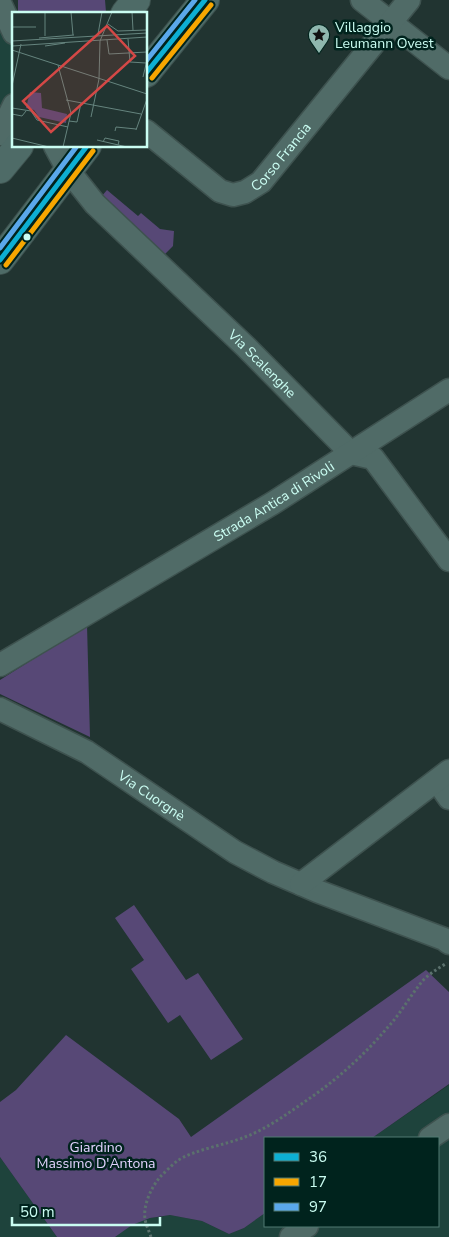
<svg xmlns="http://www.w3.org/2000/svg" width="449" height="1237" viewBox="0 0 449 1237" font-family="'Nunito Sans',sans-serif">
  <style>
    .built { fill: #1e433c }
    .green { fill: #574876 }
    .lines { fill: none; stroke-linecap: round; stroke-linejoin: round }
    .street-casing { stroke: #3e524f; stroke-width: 25 }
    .primary-casing { stroke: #3e524f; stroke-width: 30 }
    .path { stroke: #5b716d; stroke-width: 3; stroke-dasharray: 2.5 2.5; stroke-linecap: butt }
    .street { stroke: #506b67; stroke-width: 22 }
    .primary { stroke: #4e6b67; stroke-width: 28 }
    .bus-1-casing { stroke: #00231d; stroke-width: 9 }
    .bus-2-casing { stroke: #00231d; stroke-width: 9 }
    .bus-3-casing { stroke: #00231d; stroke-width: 9 }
    .bus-1 { stroke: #0dafd3; stroke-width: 5 }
    .bus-2 { stroke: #f7a600; stroke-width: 5 }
    .bus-3 { stroke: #5aa8eb; stroke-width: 5 }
    .bus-dot { fill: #cafdf2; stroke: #00231d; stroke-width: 2 }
    .labels { text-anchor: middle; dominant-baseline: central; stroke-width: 5; stroke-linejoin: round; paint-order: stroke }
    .poi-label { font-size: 14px; fill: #cafdf2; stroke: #00231d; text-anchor: start }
    .street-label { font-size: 14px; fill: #cafdf2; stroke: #00231d }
    .park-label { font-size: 14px; fill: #e1d2fe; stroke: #00231d }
    .inset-road { fill: none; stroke: #65847e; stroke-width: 1 }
    .view { fill: #d44846; fill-opacity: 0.15; stroke: #d44846; stroke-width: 2.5 }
    .inset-edge { fill: none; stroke: #cafdf2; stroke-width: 2.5 }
  </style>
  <rect width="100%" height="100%" fill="#213431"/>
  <path class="built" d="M 0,9 L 14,38 L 14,126 L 0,142 Z
    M 449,1085 L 449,1237 L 115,1237 L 131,1225 L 150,1218 L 170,1215 L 202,1221 L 229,1234 L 244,1228 L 265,1213 L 265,1226 L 438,1226 L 438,1138 L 372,1138 Z
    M 0,1157 L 57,1237 L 0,1237 Z"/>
  <path class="green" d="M 18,0 L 105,0 L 106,12 L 105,14 L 18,14 Z
    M 107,190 L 138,216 L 141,213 L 160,229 L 174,231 L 173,246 L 156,263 L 95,204 Z
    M 87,625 L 90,737 L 0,694 L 0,680 Z
    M 134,905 L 186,980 L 198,973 L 243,1039 L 211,1060 L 180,1015 L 168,1023 L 131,969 L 144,960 L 115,918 Z
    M 426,970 L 449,992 L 449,1084 L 372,1138 L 265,1138 L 265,1213 L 244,1228 L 229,1234 L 202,1221 L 170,1215 L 150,1218 L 132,1225 L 115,1237 L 57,1237 L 0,1157 L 0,1102 L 16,1090 L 66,1035 L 179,1119 L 191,1137 Z"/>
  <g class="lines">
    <g class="street-casing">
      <g id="street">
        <path d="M 362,0 L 449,68"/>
        <path d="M 0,3 L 14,33"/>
        <path id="s1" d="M 146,131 L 220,191 L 233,195 L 245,192 L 261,182 L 409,0"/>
        <path d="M 0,134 L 14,105"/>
        <path id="s2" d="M 55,146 L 68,170 L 95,204 L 246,347 L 351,453 L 373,458 L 449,560"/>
        <path id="s3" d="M 0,665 L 273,503 L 449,390"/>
        <path id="s4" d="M 0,709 L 87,752 L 235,852 L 273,872 L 317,891 L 444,939 L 449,943"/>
        <path d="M 437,781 L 449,798"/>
        <path d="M 301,884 L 449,771"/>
        <path d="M 430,1138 L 449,1125"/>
        <path d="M 291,1237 L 307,1226"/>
      </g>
    </g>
    <g class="primary-casing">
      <path id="primary" d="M 125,14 L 136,0
        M 146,73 L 205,0
        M 0,169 L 19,146
        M 0,260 L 87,146"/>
    </g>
    <path class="path" d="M 151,1237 C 149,1231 146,1225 145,1219 C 143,1205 151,1188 160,1177 C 165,1172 171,1166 177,1161 C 193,1150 225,1145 245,1137 C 269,1128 291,1111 313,1096 C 341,1076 366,1053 388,1027 C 400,1014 409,998 420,984 C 427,975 437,969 447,963"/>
    <use href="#street" class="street"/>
    <use href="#primary" class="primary"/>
    <g class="bus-1-casing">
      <path id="bus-1" d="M 146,73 L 205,0
        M 0,260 L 87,146"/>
    </g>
    <g class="bus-2-casing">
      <path id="bus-2" d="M 152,78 L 211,5
        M 6,265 L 93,151"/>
    </g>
    <g class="bus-3-casing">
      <path id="bus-3" d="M 146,61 L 195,0
        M 0,248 L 77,146"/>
    </g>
    <use href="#bus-1" class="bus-1"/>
    <use href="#bus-2" class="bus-2"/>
    <use href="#bus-3" class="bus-3"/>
  </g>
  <defs>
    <g id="sight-pin" transform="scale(1.125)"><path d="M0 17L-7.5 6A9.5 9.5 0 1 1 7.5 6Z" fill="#8fb7ae" stroke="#00231d"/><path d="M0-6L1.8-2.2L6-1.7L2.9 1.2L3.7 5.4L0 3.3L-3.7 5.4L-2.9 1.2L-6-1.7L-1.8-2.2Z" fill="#111"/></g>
  </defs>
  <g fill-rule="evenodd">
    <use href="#sight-pin" x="319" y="35"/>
  </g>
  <circle class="bus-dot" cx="27" cy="237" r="4.5"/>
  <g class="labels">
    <g class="poi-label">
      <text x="335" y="27">Villaggio<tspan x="335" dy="16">Leumann Ovest</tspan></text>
    </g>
    <g class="street-label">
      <text stroke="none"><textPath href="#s1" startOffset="172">Corso Francia</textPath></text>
      <text stroke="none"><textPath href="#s2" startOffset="302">Via Scalenghe</textPath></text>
      <text stroke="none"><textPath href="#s3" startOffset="319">Strada Antica di Rivoli</textPath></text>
      <text stroke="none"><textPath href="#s4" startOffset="175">Via Cuorgnè</textPath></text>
    </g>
    <g class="park-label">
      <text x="96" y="1147">Giardino<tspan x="96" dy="16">Massimo D'Antona</tspan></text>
    </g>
  </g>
  <g transform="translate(12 12)">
    <rect width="135" height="135" fill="#213431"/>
    <path d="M 18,80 L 29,81 L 30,96 L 55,102 L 54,111 L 27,105 L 22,98 L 14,96 Z" fill="#574876"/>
    <path class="inset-road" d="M 33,0 L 33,24M 59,0 L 61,23M 120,0 L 121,18M 96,12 L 106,19 L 135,18M 0,15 L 24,15M 86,22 L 90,0M 27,26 L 62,23M 116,27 L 118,50 L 134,51M 95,28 L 97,42 L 135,40M 0,29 L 135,21M 0,34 L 135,25M 33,34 L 53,31M 0,38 L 135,82M 46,53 L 59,101 L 51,135M 131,65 L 135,48M 0,74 L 9,32M 54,88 L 129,102M 0,96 L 19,99 L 25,108 L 56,115M 0,102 L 10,104 L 14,99M 79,105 L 87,67 L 88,29 L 100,0M 57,109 L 65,110 L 69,91M 124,118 L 135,87M 103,119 L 104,115 L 124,117M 0,126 L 37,135M 85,128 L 115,135M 91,130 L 93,126 L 107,129 L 106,133"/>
    <path class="view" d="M 95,14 L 123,44 L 39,120 L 11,89 Z"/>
    <rect width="135" height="135" class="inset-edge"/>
  </g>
  <rect x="264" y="1137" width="175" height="90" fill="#00231d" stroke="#517a72"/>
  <rect x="274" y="1153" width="25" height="8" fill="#0dafd3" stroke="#517a72"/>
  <text x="309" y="1162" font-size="15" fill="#cafdf2">36</text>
  <rect x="274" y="1178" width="25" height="8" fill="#f7a600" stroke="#517a72"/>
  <text x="309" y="1187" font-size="15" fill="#cafdf2">17</text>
  <rect x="274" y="1203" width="25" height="8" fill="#5aa8eb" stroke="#517a72"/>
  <text x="309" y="1212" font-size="15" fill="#cafdf2">97</text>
  <path d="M12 1217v8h148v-8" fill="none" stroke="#cafdf2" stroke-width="2.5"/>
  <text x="20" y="1217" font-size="15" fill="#cafdf2" stroke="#00231d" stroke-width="4" paint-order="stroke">50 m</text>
</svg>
